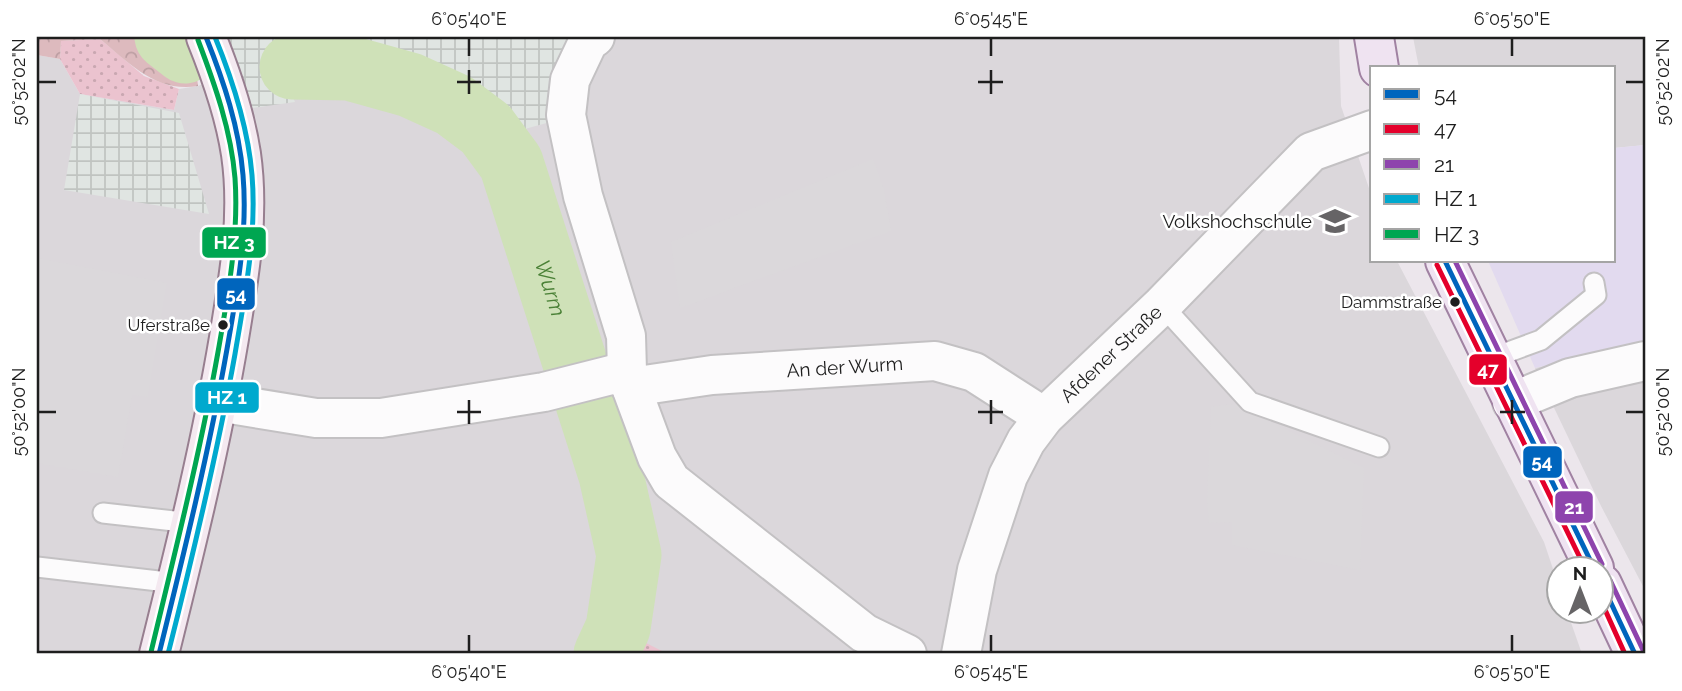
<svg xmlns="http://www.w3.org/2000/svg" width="1682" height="691" viewBox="0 0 1682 691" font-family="Raleway,sans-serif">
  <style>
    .residential { fill: #dbd7db }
    .commercial { fill: #e2daef }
    .grass { fill: url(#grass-dots) }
    .forest { fill: url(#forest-crowns) }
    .parking { fill: #dbd8db }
    .plaza { fill: url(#plaza-grid) }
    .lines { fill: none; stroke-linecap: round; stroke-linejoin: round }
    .stream { stroke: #cfe1b8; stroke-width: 10 }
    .river { stroke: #cfe1b8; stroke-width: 65 }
    .lane-casing { stroke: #c3c1c3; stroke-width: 23 }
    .street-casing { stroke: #c3c1c3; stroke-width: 42 }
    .secondary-casing { stroke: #977e8f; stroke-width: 42 }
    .primary-casing { stroke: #a082a2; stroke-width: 42 }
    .lane { stroke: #fcfbfc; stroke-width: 19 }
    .street { stroke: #fcfbfc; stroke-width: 38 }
    .secondary { stroke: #f4e9f0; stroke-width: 38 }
    .primary { stroke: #efe3f1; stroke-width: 38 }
    .bus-1-casing { stroke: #fff; stroke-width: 10 }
    .bus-2-casing { stroke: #fff; stroke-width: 10 }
    .bus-3-casing { stroke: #fff; stroke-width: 10 }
    .bus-4-casing { stroke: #fff; stroke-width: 10 }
    .bus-5-casing { stroke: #fff; stroke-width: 10 }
    .bus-1 { stroke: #0065bd; stroke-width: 5 }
    .bus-2 { stroke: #e4002b; stroke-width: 5 }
    .bus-3 { stroke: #8e44ad; stroke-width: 5 }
    .bus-4 { stroke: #00a9ce; stroke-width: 5 }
    .bus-5 { stroke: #00a651; stroke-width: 5 }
    .ticks { fill: none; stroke: #1e1e1e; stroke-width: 2.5 }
    .bus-dot { fill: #1e1e1e; stroke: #fff; stroke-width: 2.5 }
    .labels { text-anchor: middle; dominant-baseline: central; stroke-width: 5; stroke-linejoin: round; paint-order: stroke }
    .bus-label { font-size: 17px; fill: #1e1e1e; stroke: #fff; text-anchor: end }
    .poi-label { font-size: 19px; fill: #1e1e1e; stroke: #fff; text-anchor: end }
    .street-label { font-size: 19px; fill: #1e1e1e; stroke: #fff }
    .water-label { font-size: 21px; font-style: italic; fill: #4a8136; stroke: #fff }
    .line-badge { stroke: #fff; stroke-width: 2.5 }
    .badge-label { font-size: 19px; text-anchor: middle; font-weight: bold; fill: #fff }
    .neatline { fill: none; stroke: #1e1e1e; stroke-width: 2.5 }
    .ticks-label { font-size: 18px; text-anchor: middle; fill: #1e1e1e }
  </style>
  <defs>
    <pattern id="grass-dots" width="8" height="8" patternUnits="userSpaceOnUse" patternTransform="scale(1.75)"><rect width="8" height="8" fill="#ebc3cf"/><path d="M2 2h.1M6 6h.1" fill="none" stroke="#c9a7b1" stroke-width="1.8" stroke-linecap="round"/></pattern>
    <pattern id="forest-crowns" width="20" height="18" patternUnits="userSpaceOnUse" patternTransform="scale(1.75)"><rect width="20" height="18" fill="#ddbabe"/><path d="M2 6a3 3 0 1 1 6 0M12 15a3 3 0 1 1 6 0" fill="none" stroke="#bd9fa3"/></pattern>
    <pattern id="plaza-grid" width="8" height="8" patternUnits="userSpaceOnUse" patternTransform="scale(1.75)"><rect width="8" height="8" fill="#e0e5e2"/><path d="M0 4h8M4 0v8" fill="none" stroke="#c0c4c1"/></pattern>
  </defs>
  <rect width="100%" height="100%" fill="#ece6ec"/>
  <path class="residential" d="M 226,37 L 1339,37 L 1341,106 L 1372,197 L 1372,261 L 1397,261 L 1544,542 L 1559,587 L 1560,610 L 1567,611 L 1582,654 L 37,654 L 37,55 L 60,59 L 80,94 L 174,110 L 179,89 L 198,86 L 240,69 Z
    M 1413,37 L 1645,37 L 1645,145 L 1614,148 L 1614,68 L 1419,68 Z
    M 1645,343 L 1645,590 L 1601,506 L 1535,368 Z"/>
  <path class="commercial" d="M 1645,145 L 1645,343 L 1535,368 L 1488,261 L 1614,261 L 1614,148 Z"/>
  <path class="grass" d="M 100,39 L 144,76 L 179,89 L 174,110 L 80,94 L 60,59 L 61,41 Z
    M 623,555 L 658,563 L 634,637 L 668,654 L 583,654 Z"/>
  <path class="forest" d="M 37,37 L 178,37 L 197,77 L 198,86 C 157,93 130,64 100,39 L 61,41 L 60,59 L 37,55 Z"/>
  <path class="parking" d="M 873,159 L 884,190 L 891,231 L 680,308 L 671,242 Z
    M 37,258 L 167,283 L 148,397 L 132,395 L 118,477 L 37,463 Z
    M 1234,404 L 1364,468 L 1360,570 L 1232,545 L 1232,522 L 1209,523 L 1207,500 L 1211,407 Z"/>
  <path class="plaza" d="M 226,37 L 570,37 L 554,121 L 521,130 L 503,101 L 414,53 L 311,41 L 297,44 L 286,52 L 284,77 L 295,102 L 252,108 Z
    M 80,94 L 179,113 L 209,214 L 64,190 Z"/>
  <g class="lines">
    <path class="stream" d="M 541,254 L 572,264"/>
    <g class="river">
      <path d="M 167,37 L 185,51"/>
      <path id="s1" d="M 292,67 L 349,68 L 410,85 L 454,105 L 486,129 L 511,163 L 611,475 L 629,555 L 618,628 L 606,654"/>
    </g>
    <g class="lane-casing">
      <path id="lane" d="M 1162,305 L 1250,402 L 1379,447
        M 1492,358 L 1541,340 L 1596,295 L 1594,283
        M 103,513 L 192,523
        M 37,567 L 176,583"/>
    </g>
    <g class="street-casing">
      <g id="street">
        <path d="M 595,37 L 588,42 L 570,80 L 566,115 L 583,196 L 626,336 L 627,371 L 631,387 L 657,457 L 671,481 L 864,633 L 907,654"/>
        <path id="s2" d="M 631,387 L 712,375 L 935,361 L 974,372 L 1044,417"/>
        <path d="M 218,402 L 316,418 L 381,418 L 544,392 L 627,371"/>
        <path d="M 1512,402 L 1570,378 L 1645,361"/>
        <path id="s3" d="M 961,654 L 977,570 L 1008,476 L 1026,441 L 1044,417 L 1162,305 L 1311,152 L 1372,130"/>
      </g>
    </g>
    <g class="secondary-casing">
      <path id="secondary" d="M 159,654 C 185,549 211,445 229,338 C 239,277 250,216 241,154 C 235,114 221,74 206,37"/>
    </g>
    <g class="primary-casing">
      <path id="primary" d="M 1374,37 L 1379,68
        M 1445,261 L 1594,568
        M 1602,584 L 1635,654"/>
    </g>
    <use href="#lane" class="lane"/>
    <use href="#street" class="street"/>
    <use href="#secondary" class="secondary"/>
    <use href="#primary" class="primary"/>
    <g class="bus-1-casing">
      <path id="bus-1" d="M 1445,261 L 1594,568
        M 1602,584 L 1635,654
        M 159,654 C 184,553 209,451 227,349 C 237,292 248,233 243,175 C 239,127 224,82 206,37"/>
    </g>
    <g class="bus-2-casing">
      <path id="bus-2" d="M 1437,265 L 1585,568
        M 1602,603 L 1625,654"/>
    </g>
    <g class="bus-3-casing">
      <path id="bus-3" d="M 1455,261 L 1602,564
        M 1610,580 L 1643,650"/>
    </g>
    <g class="bus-4-casing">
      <path id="bus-4" d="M 168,654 C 193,555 217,455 235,354 C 245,295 257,234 252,175 C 248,127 233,81 215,37"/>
    </g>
    <g class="bus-5-casing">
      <path id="bus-5" d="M 151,652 C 175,552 200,453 218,352 C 228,295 239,236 235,178 C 231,130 215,85 198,40"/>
    </g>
    <use href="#bus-1" class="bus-1"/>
    <use href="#bus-2" class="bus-2"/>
    <use href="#bus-3" class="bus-3"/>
    <use href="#bus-4" class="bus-4"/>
    <use href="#bus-5" class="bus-5"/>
  </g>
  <path class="ticks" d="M 469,38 L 469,56M 991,38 L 991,56M 1512,38 L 1512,56M 469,70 L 469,94M 991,70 L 991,94M 38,82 L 56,82M 457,82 L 481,82M 978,82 L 1003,82M 1626,82 L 1644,82M 469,400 L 469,424M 991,400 L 991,424M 1512,400 L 1512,424M 38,412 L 56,412M 457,412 L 481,412M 978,412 L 1003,412M 1500,412 L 1525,412M 1626,412 L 1644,412M 469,635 L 469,652M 991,635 L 991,652M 1512,635 L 1512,652"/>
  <defs>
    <g id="university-bare" transform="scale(2.415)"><path d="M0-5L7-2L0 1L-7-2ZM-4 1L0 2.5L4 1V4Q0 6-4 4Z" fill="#666466" stroke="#fff" stroke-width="2.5" paint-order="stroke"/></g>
  </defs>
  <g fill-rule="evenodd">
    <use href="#university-bare" x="1335" y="221"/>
  </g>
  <g class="bus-dot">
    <circle cx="1455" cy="302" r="6"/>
    <circle cx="223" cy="325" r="6"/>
  </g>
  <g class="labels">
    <g class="bus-label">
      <text x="1442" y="302">Dammstraße</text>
      <text x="210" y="325">Uferstraße</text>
    </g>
    <g class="poi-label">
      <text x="1312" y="221">Volkshochschule</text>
    </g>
    <g class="street-label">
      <text stroke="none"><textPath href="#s3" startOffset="346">Afdener Straße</textPath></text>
      <text stroke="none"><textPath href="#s2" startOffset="215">An der Wurm</textPath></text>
    </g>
    <g class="water-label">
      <text stroke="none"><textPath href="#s1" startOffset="382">Wurm</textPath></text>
    </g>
  </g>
  <g class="line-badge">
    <rect x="201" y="226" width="66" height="33" rx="7" fill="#00a651"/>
    <rect x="216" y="277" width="40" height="34" rx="7" fill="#0065bd"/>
    <rect x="1468" y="353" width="40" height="33" rx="7" fill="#e4002b"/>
    <rect x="194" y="381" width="66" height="33" rx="7" fill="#00a9ce"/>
    <rect x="1522" y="445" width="41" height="34" rx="7" fill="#0065bd"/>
    <rect x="1554" y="490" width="40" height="34" rx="7" fill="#8e44ad"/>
  </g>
  <g class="badge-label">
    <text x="234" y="249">HZ 3</text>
    <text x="236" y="301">54</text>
    <text x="1488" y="376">47</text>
    <text x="227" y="404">HZ 1</text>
    <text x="1542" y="468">54</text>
    <text x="1574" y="514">21</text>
  </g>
  <rect width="1682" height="691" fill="none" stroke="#ffffff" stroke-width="77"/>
  <rect x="1370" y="66" width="245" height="196" fill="#ffffff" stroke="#a5a5a5" stroke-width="2"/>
  <rect x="1384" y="89" width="35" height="10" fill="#0065bd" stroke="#a5a5a5" stroke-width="2"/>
  <text x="1434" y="102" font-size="21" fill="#1e1e1e">54</text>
  <rect x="1384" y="124" width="35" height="10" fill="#e4002b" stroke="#a5a5a5" stroke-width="2"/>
  <text x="1434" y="136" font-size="21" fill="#1e1e1e">47</text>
  <rect x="1384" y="159" width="35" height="10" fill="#8e44ad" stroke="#a5a5a5" stroke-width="2"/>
  <text x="1434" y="172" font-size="21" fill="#1e1e1e">21</text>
  <rect x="1384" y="194" width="35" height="10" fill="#00a9ce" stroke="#a5a5a5" stroke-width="2"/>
  <text x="1434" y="206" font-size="21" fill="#1e1e1e">HZ 1</text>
  <rect x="1384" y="229" width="35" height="10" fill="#00a651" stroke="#a5a5a5" stroke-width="2"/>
  <text x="1434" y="242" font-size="21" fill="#1e1e1e">HZ 3</text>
  <g transform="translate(1580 590)"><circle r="33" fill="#ffffff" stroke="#a5a5a5" stroke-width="2"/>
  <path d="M0-5L12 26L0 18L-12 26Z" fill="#666466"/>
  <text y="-10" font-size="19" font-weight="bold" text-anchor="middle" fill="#1e1e1e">N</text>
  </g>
  <rect x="38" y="38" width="1606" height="614" class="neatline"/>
  <g class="ticks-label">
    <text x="469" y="25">6°05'40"E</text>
    <text x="991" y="25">6°05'45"E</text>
    <text x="1512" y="25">6°05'50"E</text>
    <text transform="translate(19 82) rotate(-90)" y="6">50°52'02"N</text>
    <text transform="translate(1663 82) rotate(-90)" y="6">50°52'02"N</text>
    <text transform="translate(19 412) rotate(-90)" y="6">50°52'00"N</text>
    <text transform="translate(1663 412) rotate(-90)" y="6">50°52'00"N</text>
    <text x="469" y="678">6°05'40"E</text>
    <text x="991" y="678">6°05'45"E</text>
    <text x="1512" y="678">6°05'50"E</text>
  </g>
</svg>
